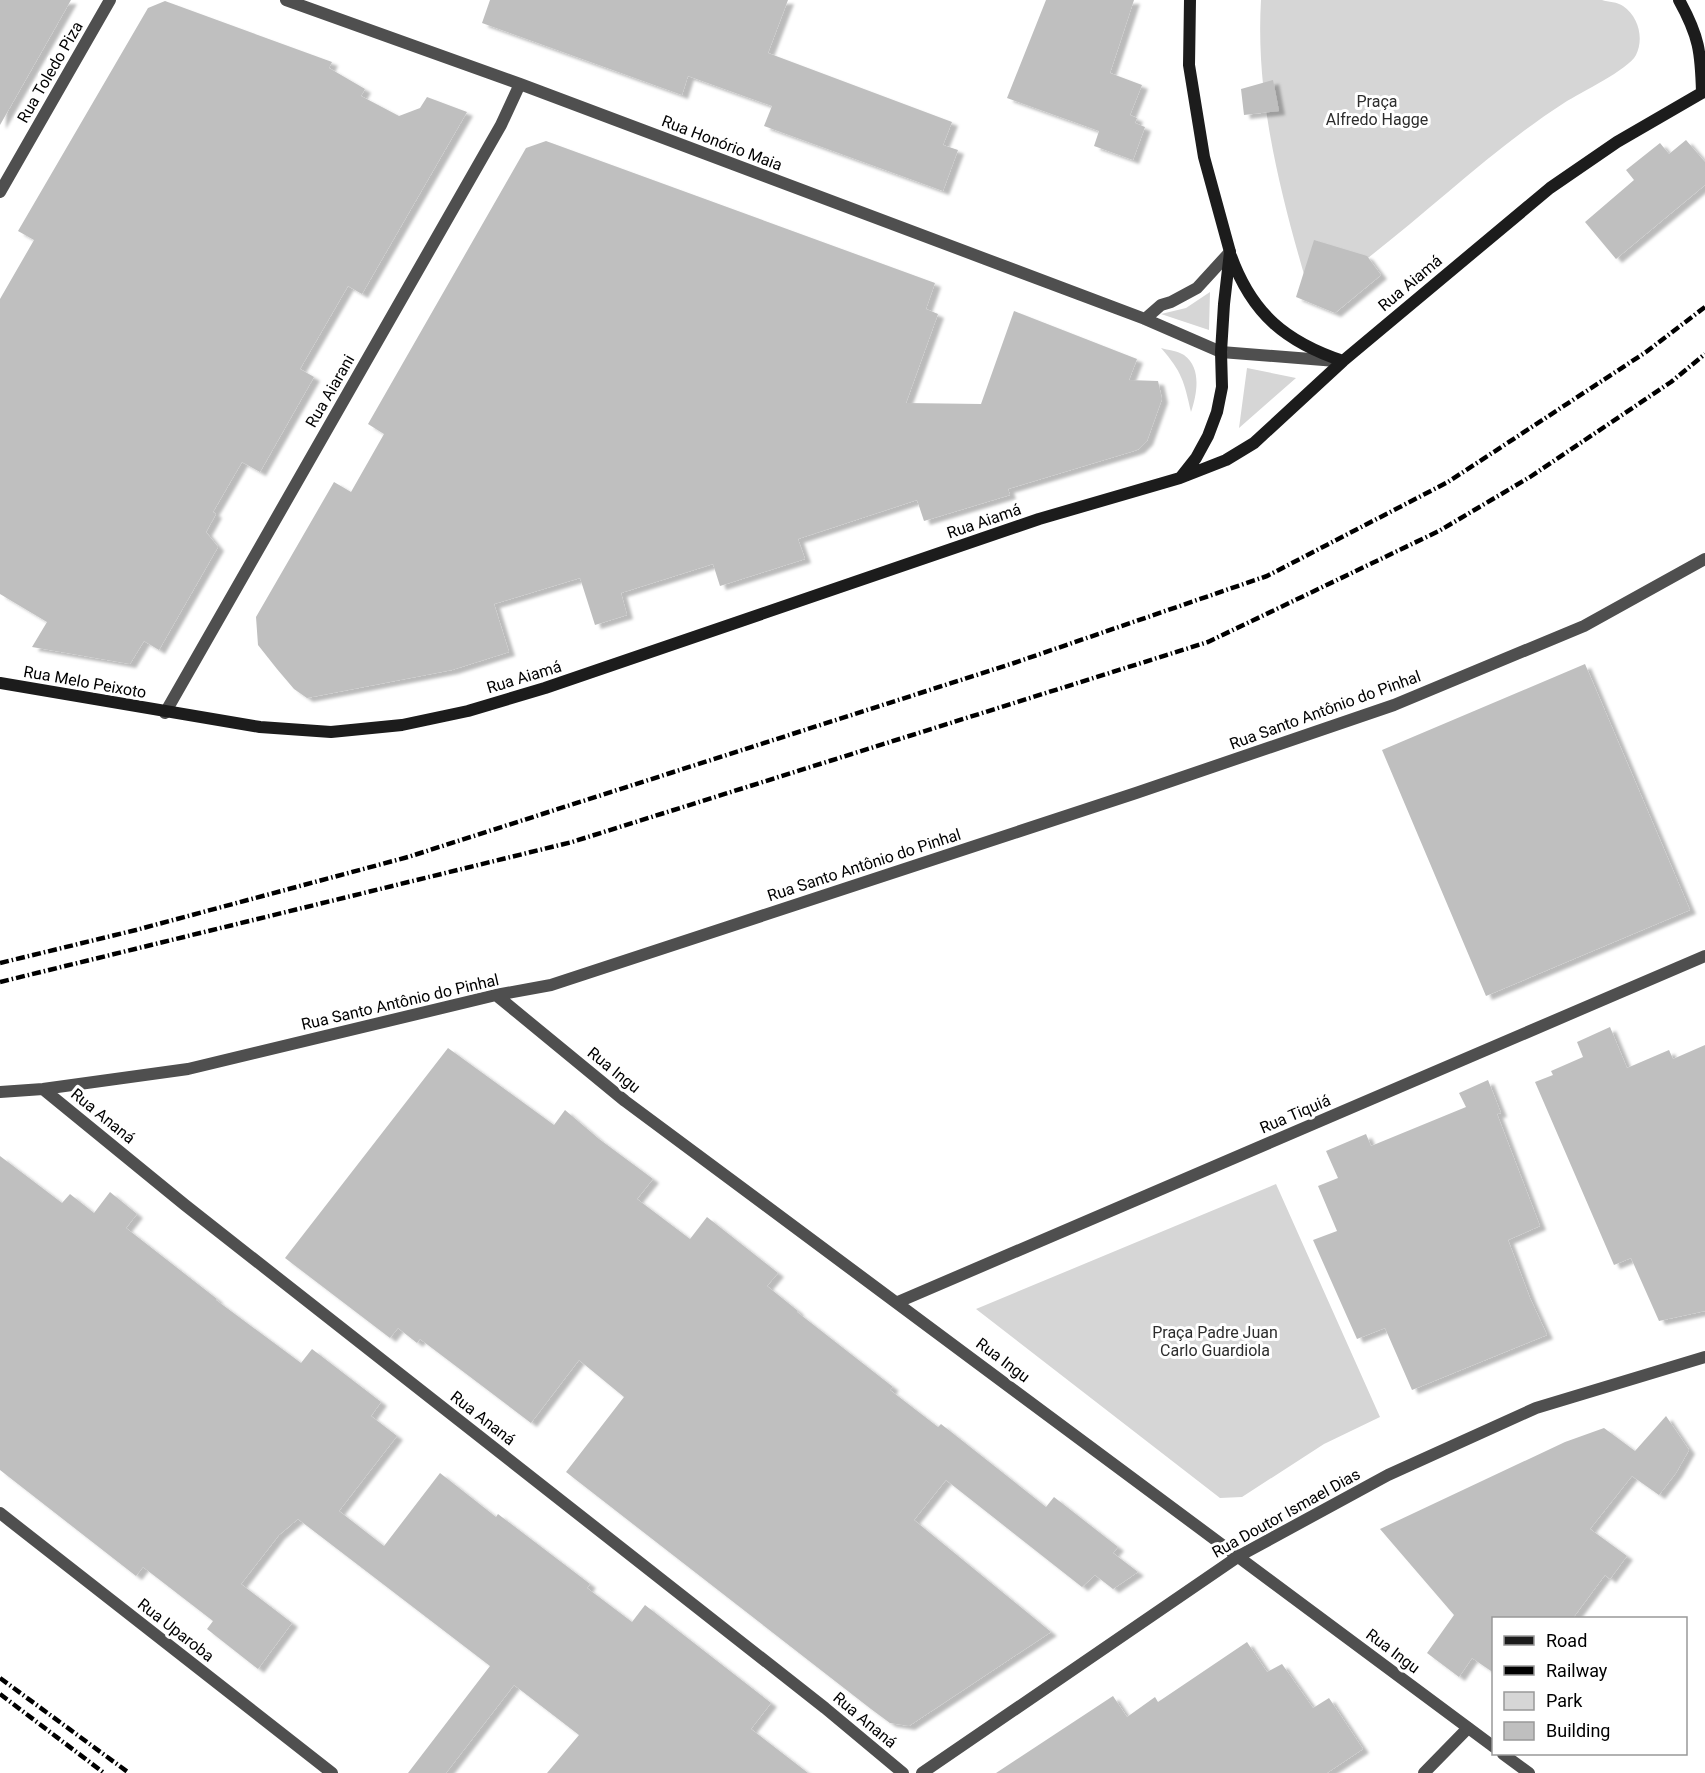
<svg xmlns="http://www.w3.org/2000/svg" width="1705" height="1773" viewBox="0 0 1705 1773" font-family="Roboto,sans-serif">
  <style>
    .green { fill: #d6d6d6 }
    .building { fill: #bfbfbf; filter: url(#shadow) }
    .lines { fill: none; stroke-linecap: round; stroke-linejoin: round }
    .lane { stroke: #4f4f4f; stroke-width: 12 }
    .street { stroke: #4f4f4f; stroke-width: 12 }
    .secondary { stroke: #1c1c1c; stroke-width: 12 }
    .rail { stroke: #000; stroke-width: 4.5; stroke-dasharray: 9 3 1.5 3; stroke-linecap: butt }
    .labels { text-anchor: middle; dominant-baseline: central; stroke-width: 6; stroke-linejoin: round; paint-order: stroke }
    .street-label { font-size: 16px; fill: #000; stroke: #fff }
    .park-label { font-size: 16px; fill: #2d2d2d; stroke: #fff }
  </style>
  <defs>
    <filter id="shadow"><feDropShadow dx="6" dy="4" stdDeviation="1.5" flood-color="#0004"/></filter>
  </defs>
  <rect width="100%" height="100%" fill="#fff"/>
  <path class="green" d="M 1261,0 L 1602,0 C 1608,2 1618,2 1623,6 C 1639,17 1644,39 1636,55 C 1628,70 1581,92 1564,103 C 1491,150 1429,212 1360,264 C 1344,275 1326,285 1310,295 C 1282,199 1255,101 1261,0 Z
    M 1210,292 L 1209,330 L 1161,314 L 1186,308 Z
    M 1161,348 C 1168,350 1178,351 1184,355 C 1202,368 1197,394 1191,412 C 1184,381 1182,372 1161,348 Z
    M 1247,368 L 1296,378 L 1239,428 Z
    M 1276,1184 L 1380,1417 L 1324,1444 L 1242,1497 L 1220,1498 L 976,1309 Z"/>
  <path class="building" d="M 0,0 L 71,0 L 0,125 Z
    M 490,0 L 788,0 L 768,53 L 952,122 L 943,145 L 958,150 L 943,191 L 764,126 L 772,106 L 688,76 L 682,95 L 482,23 Z
    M 1046,0 L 1134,0 L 1110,73 L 1142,85 L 1130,115 L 1137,118 L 1135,123 L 1145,127 L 1133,160 L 1094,146 L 1099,131 L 1007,98 Z
    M 165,1 L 332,62 L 329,68 L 365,89 L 361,96 L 399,116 L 420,108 L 427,97 L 467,112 L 362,294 L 348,286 L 300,369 L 314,377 L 260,472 L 242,462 L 213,512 L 216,514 L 206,532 L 218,547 L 159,650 L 144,641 L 130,664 L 32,647 L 47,622 L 0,594 L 0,299 L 34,240 L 18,231 L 148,8 Z
    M 1273,80 L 1279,111 L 1244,115 L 1241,89 Z
    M 1686,140 L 1705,162 L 1705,185 L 1616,259 L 1585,222 L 1634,180 L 1626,170 L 1660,143 L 1669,154 Z
    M 546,141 L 935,283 L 926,309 L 938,314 L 906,403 L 981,404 L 1014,311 L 1137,359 L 1129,380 L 1158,381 L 1162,399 L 1147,441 L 1139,449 L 1134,451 L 1008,489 L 1010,495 L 924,521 L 917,500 L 798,539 L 805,559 L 720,586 L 713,564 L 621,593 L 627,615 L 595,625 L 580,578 L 494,604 L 509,652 L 452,670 L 307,698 L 294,689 L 277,669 L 258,645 L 256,617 L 334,482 L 351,492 L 384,434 L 368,424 L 526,148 Z
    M 1314,240 L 1367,256 L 1381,275 L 1335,313 L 1296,297 Z
    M 1585,664 L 1690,910 L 1486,996 L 1382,750 Z
    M 1610,1027 L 1627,1068 L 1669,1050 L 1673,1059 L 1705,1045 L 1705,1311 L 1659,1321 L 1631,1258 L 1614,1265 L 1535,1082 L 1553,1075 L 1551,1071 L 1583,1057 L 1577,1042 Z
    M 448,1048 L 554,1125 L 565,1110 L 599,1139 L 653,1179 L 637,1199 L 690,1239 L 707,1217 L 778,1273 L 767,1286 L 798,1311 L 797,1312 L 893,1387 L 890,1390 L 938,1427 L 941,1424 L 1046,1507 L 1054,1497 L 1118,1547 L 1113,1553 L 1138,1572 L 1113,1589 L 1095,1575 L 1082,1587 L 946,1480 L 914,1520 L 1051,1632 L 909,1726 L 890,1723 L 871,1709 L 566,1472 L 624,1397 L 579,1360 L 531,1423 L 420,1339 L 417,1343 L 398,1328 L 390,1338 L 285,1258 Z
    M 1488,1080 L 1501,1113 L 1497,1114 L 1540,1226 L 1508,1240 L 1530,1298 L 1547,1335 L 1412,1390 L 1385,1328 L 1357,1339 L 1313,1240 L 1337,1231 L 1318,1186 L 1338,1178 L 1326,1151 L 1366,1134 L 1371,1146 L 1466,1107 L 1459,1093 Z
    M 0,1156 L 62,1203 L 70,1194 L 94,1213 L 110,1192 L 137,1214 L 126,1228 L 217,1299 L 216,1300 L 301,1363 L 312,1349 L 381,1402 L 371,1416 L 397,1436 L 339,1511 L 384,1546 L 440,1473 L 496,1517 L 498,1514 L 590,1584 L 587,1588 L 632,1622 L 645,1605 L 771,1703 L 751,1729 L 808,1773 L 547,1773 L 579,1735 L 514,1685 L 446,1773 L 408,1773 L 490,1666 L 298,1519 L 279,1535 L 241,1584 L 292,1623 L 258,1669 L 207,1629 L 213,1621 L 143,1567 L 136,1576 L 0,1470 Z
    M 1666,1416 L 1689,1450 L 1676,1473 L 1659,1495 L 1632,1476 L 1590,1529 L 1627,1556 L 1610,1579 L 1605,1575 L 1573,1618 L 1494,1618 L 1494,1673 L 1472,1658 L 1459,1677 L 1427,1653 L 1454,1615 L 1380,1529 L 1565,1442 L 1604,1428 L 1635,1451 Z
    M 1247,1642 L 1267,1672 L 1282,1664 L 1313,1708 L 1329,1698 L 1363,1749 L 1327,1773 L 996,1773 L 1113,1696 L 1127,1717 L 1155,1697 L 1158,1702 Z"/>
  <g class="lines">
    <path class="lane" d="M 1424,1773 L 1468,1728"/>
    <path class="street" d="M 286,0 L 520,84 L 1145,319 L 1221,352 L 1336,361
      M 0,192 L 110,0
      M 1145,319 L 1161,305 L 1171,302 L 1197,288 L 1230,252
      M 165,713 L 501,125 L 520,84
      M 496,995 L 625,1101 L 1494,1747
      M 43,1089 L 185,1205 L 825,1708 L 903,1773
      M 0,1092 L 43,1089 L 188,1069 L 496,995 L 551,985 L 1136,793 L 1394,705 L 1584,626 L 1705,559
      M 898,1302 L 1705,956
      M 0,1513 L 332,1773
      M 1503,1754 L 1529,1773
      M 922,1773 L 1239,1556 L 1388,1475 L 1536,1408 L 1705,1357"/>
    <path class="secondary" d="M 1679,0 C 1699,36 1701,52 1702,93
      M 1231,256 C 1252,314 1286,342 1343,361
      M 1181,477 L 1196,458 L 1208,436 L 1217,412 L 1222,387 L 1221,352 L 1224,304 L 1230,252 L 1204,157 L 1189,65 L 1190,0
      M 0,683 L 260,727 L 331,732 L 402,725 L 468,711 L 545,688 L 1039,519 L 1180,478 L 1226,460 L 1254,443 L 1343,361 L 1550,188 L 1617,142 L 1705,91"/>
    <path class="rail" d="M 0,963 L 136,930 L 408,857 L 1014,663 L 1267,576 L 1448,482 L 1646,352 L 1705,307
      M 0,982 L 572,842 L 1208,642 L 1439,531 L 1530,477 L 1671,382 L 1705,354
      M 0,1678 L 129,1773
      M 0,1694 L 104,1773"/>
  </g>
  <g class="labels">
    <g class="street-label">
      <text transform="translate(50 72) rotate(-60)">Rua Toledo Piza</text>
      <text transform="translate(722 143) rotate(21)">Rua Honório Maia</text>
      <text transform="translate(1410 283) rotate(-40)">Rua Aiamá</text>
      <text transform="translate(330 391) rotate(-60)">Rua Aiarani</text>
      <text transform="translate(984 521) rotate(-19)">Rua Aiamá</text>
      <text transform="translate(524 677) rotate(-17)">Rua Aiamá</text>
      <text transform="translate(85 682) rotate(10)">Rua Melo Peixoto</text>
      <text transform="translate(1325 710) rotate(-20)">Rua Santo Antônio do Pinhal</text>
      <text transform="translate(864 865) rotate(-18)">Rua Santo Antônio do Pinhal</text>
      <text transform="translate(400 1002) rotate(-13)">Rua Santo Antônio do Pinhal</text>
      <text transform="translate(614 1070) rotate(39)">Rua Ingu</text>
      <text transform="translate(1295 1114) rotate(-23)">Rua Tiquiá</text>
      <text transform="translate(103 1116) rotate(39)">Rua Ananá</text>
      <text transform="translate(1003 1360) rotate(37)">Rua Ingu</text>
      <text transform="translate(483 1418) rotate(38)">Rua Ananá</text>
      <text transform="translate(1286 1513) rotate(-29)">Rua Doutor Ismael Dias</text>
      <text transform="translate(176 1630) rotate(38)">Rua Uparoba</text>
      <text transform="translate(1393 1651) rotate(37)">Rua Ingu</text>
      <text transform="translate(865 1720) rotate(40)">Rua Ananá</text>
    </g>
    <g class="park-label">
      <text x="1377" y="101">Praça<tspan x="1377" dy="18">Alfredo Hagge</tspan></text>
      <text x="1215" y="1332">Praça Padre Juan<tspan x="1215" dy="18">Carlo Guardiola</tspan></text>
    </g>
  </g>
  <rect x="1492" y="1617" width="195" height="138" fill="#ffffff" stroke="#999999" stroke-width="1.5"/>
  <rect x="1504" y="1636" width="30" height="9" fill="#1c1c1c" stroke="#999999" stroke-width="1.5"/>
  <text x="1546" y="1647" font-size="18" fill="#000000">Road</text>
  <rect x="1504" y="1666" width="30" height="9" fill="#000000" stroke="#999999" stroke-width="1.5"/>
  <text x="1546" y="1677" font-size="18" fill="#000000">Railway</text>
  <rect x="1504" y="1692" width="30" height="18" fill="#d6d6d6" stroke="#999999" stroke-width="1.5"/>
  <text x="1546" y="1707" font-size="18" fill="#000000">Park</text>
  <rect x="1504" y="1722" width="30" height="18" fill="#bfbfbf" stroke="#999999" stroke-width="1.5"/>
  <text x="1546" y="1737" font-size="18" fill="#000000">Building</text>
</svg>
